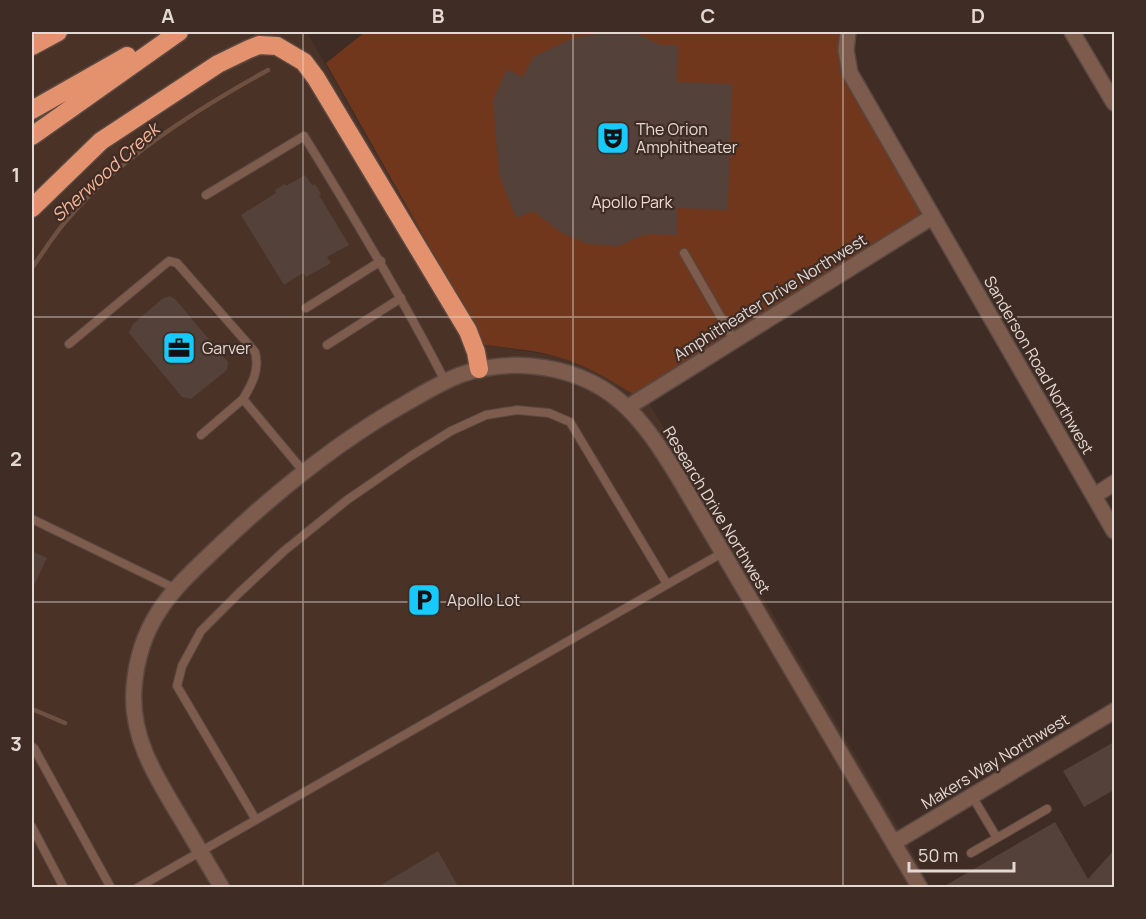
<svg xmlns="http://www.w3.org/2000/svg" width="1146" height="919" viewBox="0 0 1146 919" font-family="Manrope,sans-serif">
  <style>
    .built { fill: #4a3227 }
    .green { fill: #70371c }
    .lines { fill: none; stroke-linecap: round; stroke-linejoin: round }
    .stream { stroke: #6e5041; stroke-width: 4.5 }
    .building { fill: #544139 }
    .service-casing { stroke: #594841; stroke-width: 10 }
    .minor-casing { stroke: #594841; stroke-width: 18 }
    .motorway-casing { stroke: #594841; stroke-width: 21 }
    .service { stroke: #7d5b4d; stroke-width: 8 }
    .minor { stroke: #7d5b4d; stroke-width: 15 }
    .motorway { stroke: #e4926e; stroke-width: 18 }
    .grid { fill: none; stroke: #e4d8d3; stroke-width: 1.5; stroke-opacity: 0.55 }
    .labels { text-anchor: middle; dominant-baseline: central; stroke-width: 4.5; stroke-linejoin: round; paint-order: stroke }
    .poi-label { font-size: 16px; fill: #e4d8d3; stroke: #3e2c25; text-anchor: start }
    .park-label { font-size: 16px; fill: #f1dad1; stroke: #3e2c25 }
    .street-label { font-size: 16px; fill: #e4d8d3; stroke: #3e2c25 }
    .water-label { font-size: 18px; font-style: italic; fill: #f6b599; stroke: #3e2c25 }
    .neatline { fill: none; stroke: #e4d8d3; stroke-width: 2 }
    .grid-label { font-size: 20px; text-anchor: middle; font-weight: bold; fill: #e4d8d3 }
  </style>
  <rect width="100%" height="100%" fill="#3e2c25"/>
  <path class="built" d="M 32,32 L 307,32 L 485,345 L 557,356 L 585,367 L 611,379 L 633,394 L 642,391 L 911,850 L 930,887 L 32,887 Z"/>
  <path class="green" d="M 365,32 L 848,32 L 846,50 L 932,217 L 642,391 L 633,394 C 609,379 585,365 558,357 C 535,350 509,348 485,345 L 326,63 Z"/>
  <g class="lines">
    <path class="stream" d="M 32,268 C 41,255 51,240 61,227 C 115,160 194,111 268,70
      M 32,709 L 65,723"/>
  </g>
  <path class="building" d="M 612,32 L 637,34 L 661,45 L 678,45 L 677,82 L 732,84 L 728,210 L 677,208 L 677,235 L 646,234 L 618,246 L 588,244 L 562,233 L 533,211 L 516,218 L 499,175 L 493,100 L 507,69 L 523,77 L 533,57 L 573,38 Z
    M 305,175 L 312,185 L 315,184 L 321,194 L 319,195 L 349,245 L 327,257 L 331,263 L 306,277 L 303,273 L 284,285 L 241,215 L 276,193 L 275,190 L 285,184 L 286,186 Z
    M 170,296 L 176,300 L 228,362 L 227,370 L 191,399 L 182,397 L 129,333 L 133,324 L 162,299 Z
    M 32,551 L 47,558 L 32,590 Z
    M 1114,742 L 1114,790 L 1084,807 L 1063,771 Z
    M 1055,822 L 1088,879 L 1114,850 L 1114,888 L 941,888 Z
    M 438,851 L 459,888 L 376,888 Z"/>
  <g class="lines">
    <g class="service-casing">
      <path id="service" d="M 206,195 L 304,136 C 354,217 402,297 445,381
        M 684,253 L 734,340
        M 306,308 L 381,261
        M 69,344 L 169,261 L 177,263 L 255,352 C 260,370 252,384 243,399 L 304,472
        M 327,345 L 401,298
        M 201,435 L 243,399
        M 32,519 L 176,589
        M 32,747 L 34,748 L 111,888
        M 972,796 L 997,838
        M 256,820 L 177,686 L 182,666 L 201,631 L 239,593 L 284,551 L 347,500 L 411,456 L 451,431 L 486,415 L 517,410 L 549,413 L 570,422 L 667,584
        M 32,827 L 64,888
        M 971,853 L 1047,809
        M 137,888 L 722,553"/>
    </g>
    <g class="minor-casing">
      <path id="minor" d="M 848,32 L 846,50 L 850,73 L 1114,531
        M 1072,32 L 1114,103
        M 628,407 L 932,217
        M 1094,496 L 1114,483
        M 895,842 L 1114,711
        M 222,888 C 208,864 194,841 180,817 C 156,777 130,737 134,688 C 136,661 144,634 159,611 C 175,586 199,565 221,544 C 278,490 340,440 408,402 C 425,392 442,382 460,375 C 482,367 507,364 531,366 C 610,373 642,417 680,480 L 920,888"/>
    </g>
    <g class="motorway-casing">
      <path id="motorway" d="M 32,46 L 58,32
        M 32,110 L 127,56
        M 32,136 L 179,32
        M 32,208 L 101,141 L 218,64 L 249,49 L 259,45 L 277,46 L 304,62 L 316,78 L 468,331 L 476,352 L 479,369"/>
    </g>
    <use href="#service" class="service"/>
    <use href="#minor" class="minor"/>
    <use href="#motorway" class="motorway"/>
  </g>
  <path class="grid" d="M 303,32 L 303,888M 573,32 L 573,888M 843,32 L 843,888M 32,317 L 1114,317M 32,602 L 1114,602"/>
  <defs>
    <g id="theatre-square" transform="scale(1.725)"><rect x="-9" y="-9" width="18" height="18" rx="4" fill="#16cafb" stroke="#3e2c25"/><path d="M-5-5.5Q0-4 5-5.5V0Q5 5 0 6Q-5 5-5 0ZM-3.3-2.5H-1v1.5H-3.3ZM1-2.5H3.3v1.5H1ZM-2.8 1Q0 5.5 2.8 1Z" fill="#111"/></g>
    <g id="office-square" transform="scale(1.725)"><rect x="-9" y="-9" width="18" height="18" rx="4" fill="#16cafb" stroke="#3e2c25"/><path d="M-6-3h4V-5.5h4V-3h4V5H-6ZM-1-4.5V-3h2v-1.5ZM-6 0V1H6V0Z" fill="#111"/></g>
    <g id="parking-square" transform="scale(1.725)"><rect x="-9" y="-9" width="18" height="18" rx="4" fill="#16cafb" stroke="#3e2c25"/><path d="M-3.5-5.5H1a3.5 3.5 0 0 1 0 7H-1V5.5H-3.5ZM-1-3.4V-.6H.8a1.4 1.4 0 0 0 0-2.8Z" fill="#111"/></g>
  </defs>
  <g fill-rule="evenodd">
    <use href="#theatre-square" x="613" y="138"/>
    <use href="#office-square" x="179" y="348"/>
    <use href="#parking-square" x="424" y="600"/>
  </g>
  <g class="labels">
    <g class="poi-label">
      <text x="636" y="129">The Orion<tspan x="636" dy="18">Amphitheater</tspan></text>
      <text x="202" y="348">Garver</text>
      <text x="447" y="600">Apollo Lot</text>
    </g>
    <g class="park-label">
      <text x="632" y="202">Apollo Park</text>
    </g>
    <g class="street-label">
      <text transform="translate(770 297) rotate(-32)">Amphitheater Drive Northwest</text>
      <text transform="translate(1039 365) rotate(60)">Sanderson Road Northwest</text>
      <text transform="translate(717 510) rotate(59)">Research Drive Northwest</text>
      <text transform="translate(995 761) rotate(-31)">Makers Way Northwest</text>
    </g>
    <g class="water-label">
      <text transform="translate(105 172) rotate(-42)">Sherwood Creek</text>
    </g>
  </g>
  <rect width="1146" height="919" fill="none" stroke="#3e2c25" stroke-width="66"/>
  <path d="M909 862v9h105v-9" fill="none" stroke="#e4d8d3" stroke-width="3"/>
  <text x="918" y="862" font-size="18" fill="#e4d8d3" stroke="#3e2c25" stroke-width="4.5" paint-order="stroke">50 m</text>
  <rect x="33" y="33" width="1080" height="853" class="neatline"/>
  <g class="grid-label">
    <text x="168" y="23">A</text>
    <text x="438" y="23">B</text>
    <text x="708" y="23">C</text>
    <text x="978" y="23">D</text>
    <text x="16" y="182">1</text>
    <text x="16" y="466">2</text>
    <text x="16" y="751">3</text>
  </g>
</svg>
